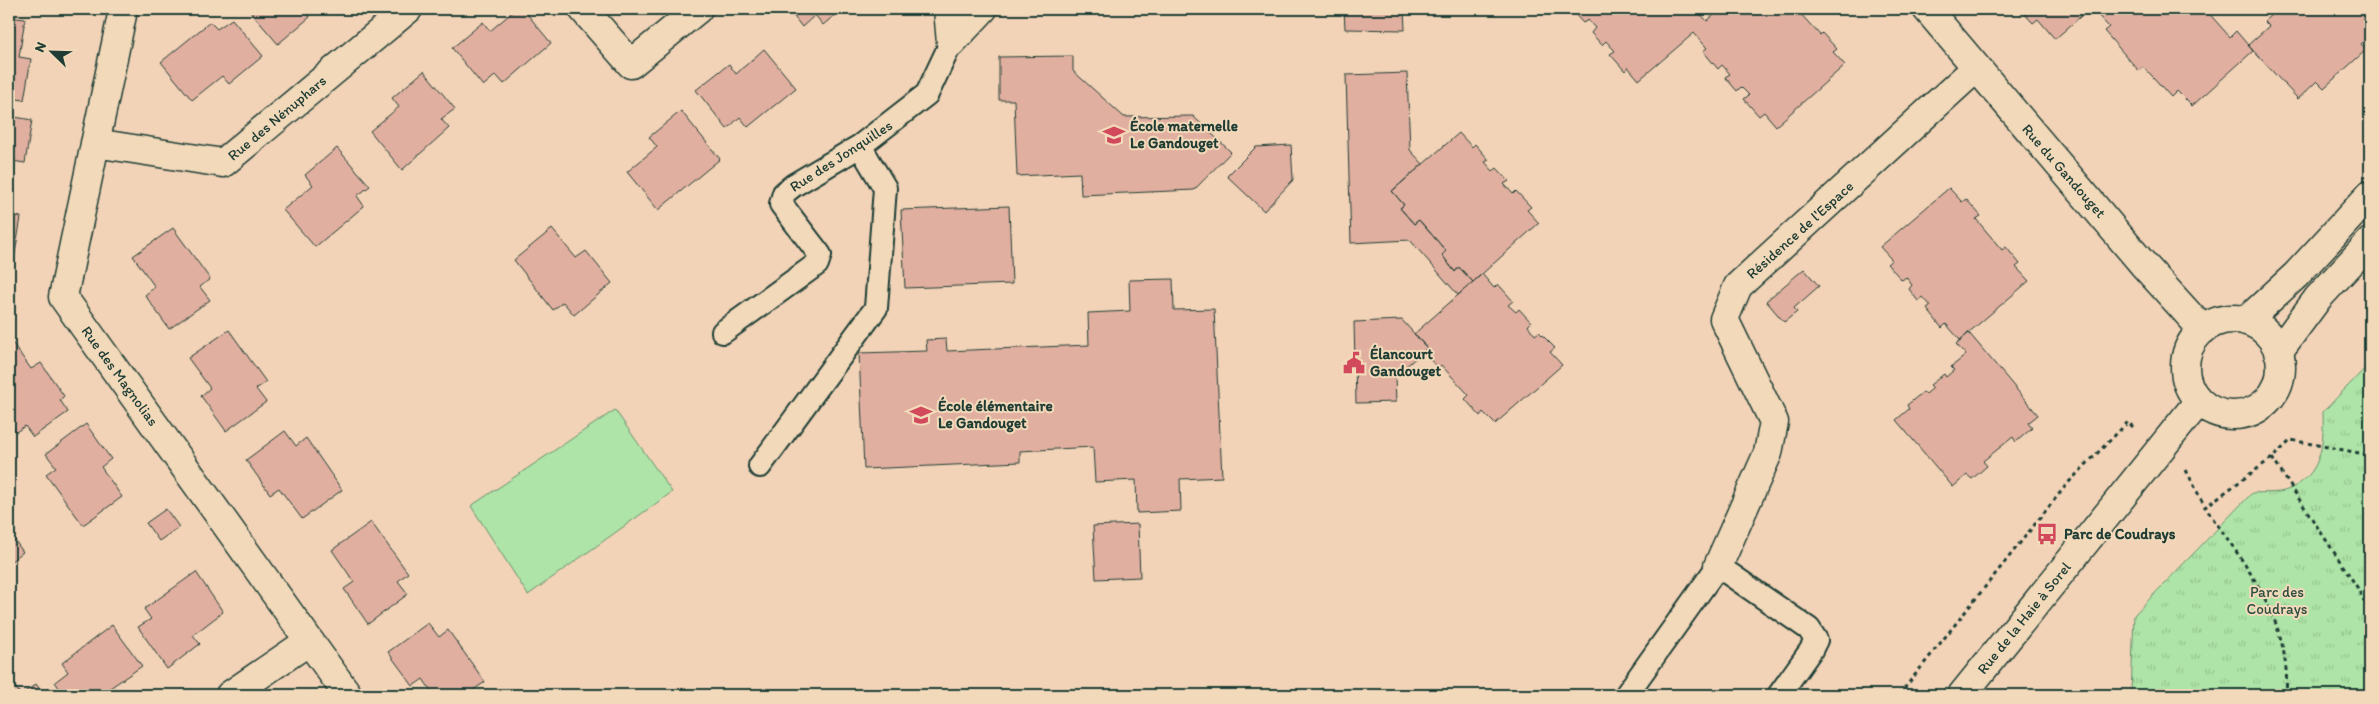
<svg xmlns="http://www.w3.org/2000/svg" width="2379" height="704" viewBox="0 0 2379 704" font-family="Itim,sans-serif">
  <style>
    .grass { fill: url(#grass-tufts); stroke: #66906e }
    .pitch { fill: #aee4a7; stroke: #66906e }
    .building { fill: #e1afa0; stroke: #1f3d34 }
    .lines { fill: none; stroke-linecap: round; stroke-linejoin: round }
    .lane-casing { stroke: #1f3d34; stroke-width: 26 }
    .street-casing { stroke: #1f3d34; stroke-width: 31 }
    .path { stroke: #1f3d34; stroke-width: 3; stroke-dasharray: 4 4; stroke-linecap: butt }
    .lane { stroke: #f2d9ba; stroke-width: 22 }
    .street { stroke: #f2d9ba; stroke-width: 28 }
    .labels { text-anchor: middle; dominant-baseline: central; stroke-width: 4; stroke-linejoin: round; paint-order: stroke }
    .street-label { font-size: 15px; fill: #1f3d34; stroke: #f2d9ba }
    .poi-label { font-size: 15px; font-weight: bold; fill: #1f3d34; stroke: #f2d9ba; text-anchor: start }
    .park-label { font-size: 15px; fill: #2d4e40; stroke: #f2d9ba }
  </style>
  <defs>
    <pattern id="grass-tufts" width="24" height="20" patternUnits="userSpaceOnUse" patternTransform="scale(1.25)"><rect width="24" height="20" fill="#aee4a7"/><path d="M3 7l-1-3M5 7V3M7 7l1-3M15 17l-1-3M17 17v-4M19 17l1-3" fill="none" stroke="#95c490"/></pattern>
  </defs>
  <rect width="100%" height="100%" fill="#f2d3b7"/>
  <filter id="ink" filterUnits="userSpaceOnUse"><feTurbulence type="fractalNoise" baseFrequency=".02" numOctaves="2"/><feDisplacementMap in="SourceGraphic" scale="10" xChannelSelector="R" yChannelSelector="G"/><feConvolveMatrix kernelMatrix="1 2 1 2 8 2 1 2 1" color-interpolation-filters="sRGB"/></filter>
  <g filter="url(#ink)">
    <path class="grass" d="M 2370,363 L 2370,695 L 2131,695 L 2134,615 L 2252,493 C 2262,492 2277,494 2287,490 C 2322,476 2324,445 2323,412 Z"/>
    <path class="pitch" d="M 615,410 L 672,492 L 528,595 L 471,506 Z"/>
    <path class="building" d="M 248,9 L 303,9 L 310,17 L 278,44 Z
      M 516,9 L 523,9 L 551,43 L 504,84 L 496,75 L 483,86 L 452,48 L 483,22 L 490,31 Z
      M 788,9 L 842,9 L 823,25 L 815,15 L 802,27 Z
      M 1344,9 L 1404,9 L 1405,30 L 1345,29 Z
      M 1570,9 L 1696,9 L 1707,21 L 1721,9 L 1796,9 L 1820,35 L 1822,33 L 1837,49 L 1833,52 L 1845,65 L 1776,126 L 1764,112 L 1759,116 L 1744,99 L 1749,95 L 1741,87 L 1737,91 L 1725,77 L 1730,74 L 1722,65 L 1718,69 L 1703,51 L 1707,48 L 1694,33 L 1639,80 L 1628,67 L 1625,71 L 1610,54 L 1615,51 L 1606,41 L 1602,45 L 1591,33 L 1595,28 L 1588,20 L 1583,23 Z
      M 2020,9 L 2089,9 L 2055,39 L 2038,19 L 2033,23 Z
      M 2092,9 L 2205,9 L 2230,37 L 2236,31 L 2253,51 L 2192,106 L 2177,91 L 2171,97 L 2144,67 L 2139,71 L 2104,31 L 2109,27 Z
      M 2278,9 L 2370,9 L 2370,35 L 2361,44 L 2366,50 L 2324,88 L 2317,81 L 2298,99 L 2248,45 L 2269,26 L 2264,21 Z
      M 9,17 L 25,19 L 19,57 L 31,59 L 24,100 L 9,98 Z
      M 232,19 L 263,56 L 229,84 L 222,76 L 192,100 L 161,62 L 210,22 L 217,29 Z
      M 764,49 L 796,88 L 748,127 L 740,117 L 727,129 L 696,90 L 729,64 L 736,74 Z
      M 1073,56 L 1073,71 L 1124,117 L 1193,116 L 1231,152 L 1194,190 L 1081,195 L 1080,173 L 1017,176 L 1014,100 L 999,100 L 999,57 Z
      M 424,71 L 455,109 L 441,119 L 449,128 L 402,170 L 370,131 L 399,107 L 392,98 Z
      M 1407,73 L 1410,150 L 1423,164 L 1392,191 L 1404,205 L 1400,208 L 1414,224 L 1419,220 L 1446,251 L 1442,255 L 1455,272 L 1459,267 L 1473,282 L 1458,295 L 1410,240 L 1351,243 L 1346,75 Z
      M 681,111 L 720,159 L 658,210 L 627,172 L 657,147 L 649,137 Z
      M 9,116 L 32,120 L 25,163 L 12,161 L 9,180 Z
      M 1459,133 L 1472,147 L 1475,144 L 1489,160 L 1485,162 L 1493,171 L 1497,168 L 1509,181 L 1504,184 L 1513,194 L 1516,191 L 1531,207 L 1527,210 L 1539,223 L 1473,282 L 1459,267 L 1455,272 L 1442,255 L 1446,251 L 1419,220 L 1414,224 L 1400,208 L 1404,205 L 1392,191 Z
      M 1291,145 L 1293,180 L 1264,211 L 1227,176 L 1256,147 Z
      M 337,148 L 370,186 L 357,196 L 364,206 L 315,247 L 283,210 L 313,185 L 305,175 Z
      M 1949,188 L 1962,202 L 1966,199 L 1981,216 L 1976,219 L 2002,250 L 2006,247 L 2020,264 L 2016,267 L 2029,281 L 1960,340 L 1946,324 L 1942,328 L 1927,309 L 1931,306 L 1923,297 L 1918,301 L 1909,289 L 1912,285 L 1906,277 L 1902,280 L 1887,264 L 1892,260 L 1880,247 Z
      M 1009,206 L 1012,284 L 905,288 L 901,210 Z
      M 9,215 L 21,217 L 14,260 L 9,260 Z
      M 173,228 L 210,279 L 200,287 L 210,300 L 169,329 L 145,295 L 155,287 L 133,256 Z
      M 552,229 L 576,258 L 586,251 L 612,283 L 574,315 L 563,302 L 553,310 L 514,260 Z
      M 1804,269 L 1819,286 L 1794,308 L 1797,312 L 1784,322 L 1766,301 Z
      M 1482,274 L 1494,288 L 1498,284 L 1513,301 L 1508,305 L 1516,312 L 1519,309 L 1531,322 L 1528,326 L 1535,335 L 1539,332 L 1555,348 L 1550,352 L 1562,365 L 1495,424 L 1483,412 L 1480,416 L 1465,399 L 1469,395 L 1441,365 L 1438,368 L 1423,352 L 1427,348 L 1414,334 Z
      M 1173,279 L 1174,310 L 1214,309 L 1222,477 L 1180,479 L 1181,511 L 1137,513 L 1136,480 L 1095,482 L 1093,447 L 1020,451 L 1020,462 L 864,469 L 859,353 L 927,351 L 926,340 L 946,339 L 947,351 L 1089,345 L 1088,313 L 1130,311 L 1129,280 Z
      M 1402,320 L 1427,348 L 1395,376 L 1396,402 L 1356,403 L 1354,322 Z
      M 229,330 L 266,382 L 256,389 L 266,402 L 226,431 L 201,396 L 210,388 L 188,358 Z
      M 1969,333 L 2038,415 L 2028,423 L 2032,428 L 2016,442 L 2013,437 L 1983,461 L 1987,466 L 1972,479 L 1967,475 L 1953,487 L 1896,420 L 1909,409 L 1907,405 L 1923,392 L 1926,394 L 1933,388 L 1930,385 L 1944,374 L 1946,377 L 1954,370 L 1951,367 L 1966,355 L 1956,344 Z
      M 9,338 L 31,369 L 41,363 L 64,396 L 60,400 L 68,412 L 33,437 L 25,426 L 16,432 L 9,422 Z
      M 86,424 L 111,459 L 101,467 L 122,497 L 83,525 L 46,474 L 56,467 L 46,454 Z
      M 285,431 L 296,446 L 306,438 L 342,490 L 302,519 L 279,488 L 270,494 L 246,460 Z
      M 166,509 L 179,527 L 159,541 L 146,523 Z
      M 371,522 L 408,573 L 398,581 L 408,594 L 368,624 L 344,589 L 354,582 L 332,550 Z
      M 1138,524 L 1140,577 L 1096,579 L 1093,526 Z
      M 9,532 L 23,552 L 9,563 Z
      M 196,572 L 223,612 L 193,635 L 200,644 L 167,669 L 138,627 L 151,619 L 144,609 Z
      M 428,623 L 439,637 L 448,630 L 485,682 L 466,695 L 434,695 L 423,679 L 413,686 L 388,652 Z
      M 112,625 L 142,666 L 110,688 L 116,695 L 64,695 L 55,682 L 68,672 L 62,663 Z
      M 36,684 L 44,695 L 9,695 L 9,689 L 14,685 L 21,695 Z
      M 1323,688 L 1326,695 L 1308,695 Z"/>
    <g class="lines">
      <g class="lane-casing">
        <path id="lane" d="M 723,332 L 817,264 L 820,255 L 781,204 L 784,193 L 794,185 L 860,146 L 927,94 L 951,43
          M 760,466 L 876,308 L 885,188 L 860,146
          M 1626,695 L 1718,566 L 1809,629 L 1816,640 L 1811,650 L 1779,695"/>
      </g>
      <g class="street-casing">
        <path id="street" d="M 120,9 L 122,15 L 63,297 L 348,695
          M 583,9 L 631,64 L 698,9
          M 948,9 L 951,43 L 983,9
          M 1927,9 L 2143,264 L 2203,330
          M 95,143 L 223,163 L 408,9
          M2185 367a48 48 0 1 1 96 0a48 48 0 1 1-96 0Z
          M 2246,321 L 2296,275 L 2370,195
          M 2278,352 L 2318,298 L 2370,242
          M 1718,566 L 1768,453 L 1774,422 L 1724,319 L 1738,286 L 1976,68
          M 230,695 L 309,641
          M 1962,695 L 2199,401"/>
      </g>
      <path class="path" d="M 2272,458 L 2357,587 L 2370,613
        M 2186,470 L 2205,507
        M 1899,695 L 2067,484 L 2128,422 L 2133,427
        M 2286,695 C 2292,620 2245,565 2205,507 L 2272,458 L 2291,440 L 2370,455"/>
      <use href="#lane" class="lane"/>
      <use href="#street" class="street"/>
    </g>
  </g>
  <defs>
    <g id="school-bare" transform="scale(1.725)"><path d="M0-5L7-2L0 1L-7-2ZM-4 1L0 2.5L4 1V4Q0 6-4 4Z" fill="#d1495b" stroke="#f2d9ba" stroke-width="2.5" paint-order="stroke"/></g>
    <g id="civic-bare" transform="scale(1.725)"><path d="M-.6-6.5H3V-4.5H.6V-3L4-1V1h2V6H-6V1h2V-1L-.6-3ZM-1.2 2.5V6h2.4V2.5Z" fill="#d1495b" stroke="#f2d9ba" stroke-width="2.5" paint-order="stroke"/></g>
    <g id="bus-bare" transform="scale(1.725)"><path d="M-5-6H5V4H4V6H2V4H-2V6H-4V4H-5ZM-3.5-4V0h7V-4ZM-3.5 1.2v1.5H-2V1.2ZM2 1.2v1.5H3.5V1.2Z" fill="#d1495b" stroke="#f2d9ba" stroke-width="2.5" paint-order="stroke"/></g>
  </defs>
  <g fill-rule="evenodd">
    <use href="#school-bare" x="1114" y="135"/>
    <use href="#civic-bare" x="1354" y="363"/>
    <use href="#school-bare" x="921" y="415"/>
    <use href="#bus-bare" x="2047" y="534"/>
  </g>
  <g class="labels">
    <g class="street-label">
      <text transform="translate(277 118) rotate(-40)">Rue des Nénuphars</text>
      <text transform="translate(841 156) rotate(-33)">Rue des Jonquilles</text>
      <text transform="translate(2064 171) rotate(49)">Rue du Gandouget</text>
      <text transform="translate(1800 230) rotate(-42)">Résidence de l'Espace</text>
      <text transform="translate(120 376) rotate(54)">Rue des Magnolias</text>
      <text transform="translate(2024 618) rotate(-51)">Rue de la Haie à Sorel</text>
    </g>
    <g class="poi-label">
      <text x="1130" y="126">École maternelle<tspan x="1130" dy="17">Le Gandouget</tspan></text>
      <text x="1370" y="354">Élancourt<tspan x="1370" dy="17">Gandouget</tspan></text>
      <text x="938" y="406">École élémentaire<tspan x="938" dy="17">Le Gandouget</tspan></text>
      <text x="2064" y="534">Parc de Coudrays</text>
    </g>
    <g class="park-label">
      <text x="2277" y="592">Parc des<tspan x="2277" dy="17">Coudrays</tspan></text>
    </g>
  </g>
  <rect width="2379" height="704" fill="none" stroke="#f2d9ba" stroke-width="30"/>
  <rect x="15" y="15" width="2349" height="674" fill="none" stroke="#1f3d34" stroke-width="2" filter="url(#ink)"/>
  <g transform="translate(52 52) rotate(293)" stroke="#f2d9ba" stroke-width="4" paint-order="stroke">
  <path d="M0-4L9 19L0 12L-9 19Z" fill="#1f3d34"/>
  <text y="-8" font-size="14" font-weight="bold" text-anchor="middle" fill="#1f3d34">N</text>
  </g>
</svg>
